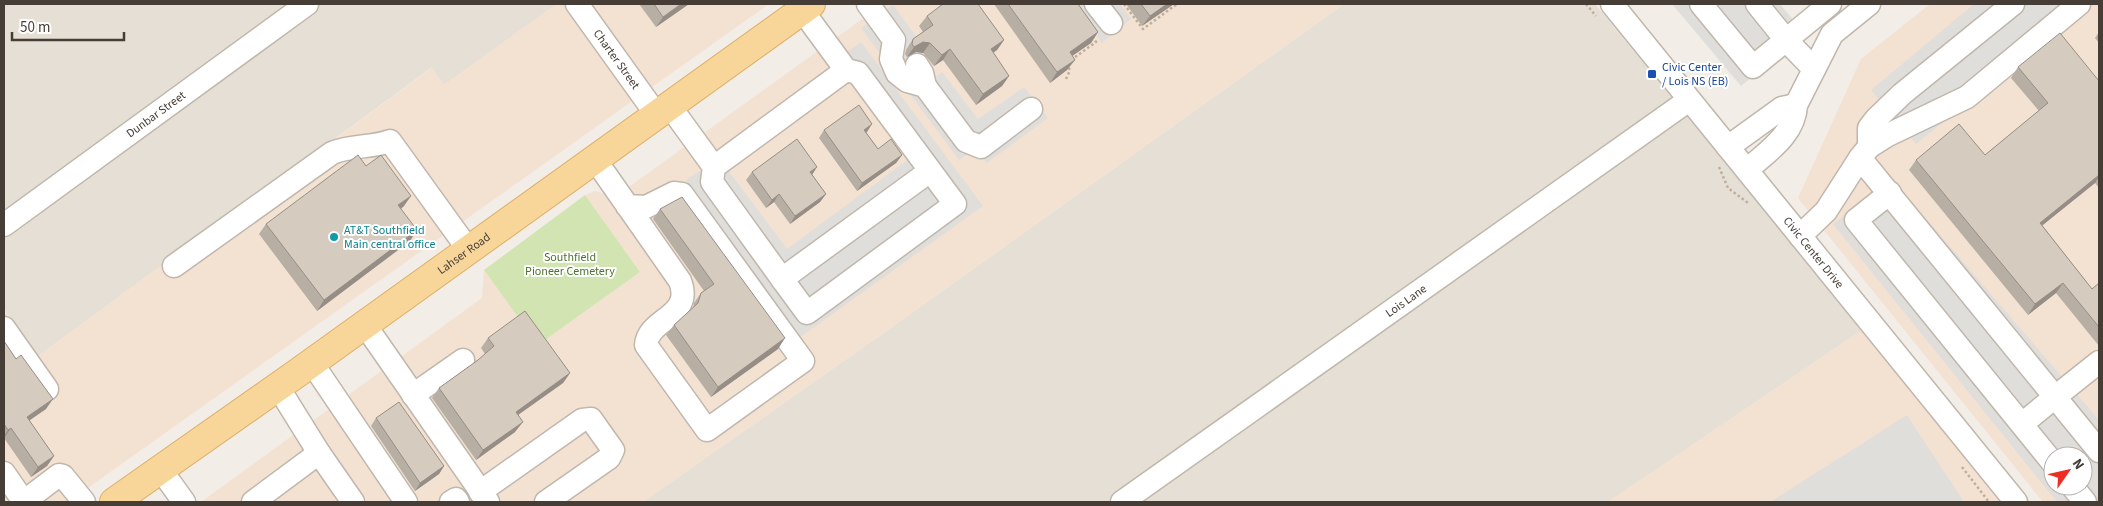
<svg xmlns="http://www.w3.org/2000/svg" width="2103" height="506" viewBox="0 0 2103 506" font-family="'Source Sans 3',sans-serif">
  <style>
    .residential { fill: #e6dfd5 }
    .commercial { fill: #f3e2d2; fill-rule: evenodd }
    .green { fill: #d2e4b1 }
    .parking { fill: #e0dedb; fill-rule: evenodd }
    .lines { fill: none; stroke-linecap: round; stroke-linejoin: round }
    .minor-casing { stroke: #c0b7ac; stroke-width: 25 }
    .major-casing { stroke: #ddb06a; stroke-width: 30 }
    .path { stroke: #beaf9b; stroke-width: 2.5; stroke-dasharray: 2.5 2.5; stroke-linecap: butt }
    .minor { stroke: #fff; stroke-width: 22 }
    .major { stroke: #f8d599; stroke-width: 28 }
    .wall { fill: #b8afa4 }
    .shaded-wall { fill: #968e86 }
    .building { fill: #d6cbbf; stroke: #968e86 }
    .transit-dot { fill: #1a4fb4; stroke: #fff; stroke-width: 2 }
    .culture-dot { fill: #0f9aa8; stroke: #fff; stroke-width: 2 }
    .labels { text-anchor: middle; dominant-baseline: central; stroke-width: 4; stroke-linejoin: round; paint-order: stroke }
    .street-label { font-size: 12px; fill: #453d36; stroke: #fff }
    .transit-label { font-size: 12px; fill: #164399; stroke: #fff; text-anchor: start }
    .culture-label { font-size: 12px; fill: #0d838f; stroke: #fff; text-anchor: start }
    .park-label { font-size: 12px; fill: #4e732c; stroke: #fff }
  </style>
  <rect width="100%" height="100%" fill="#f2ede6"/>
  <path class="residential" d="M 4,4 L 557,4 L 444,85 L 431,68 L 38,356 L 4,308 Z
    M 1344,4 L 1595,4 L 1862,330 L 1608,502 L 643,502 L 895,325 Z"/>
  <path class="commercial" d="M 556,4 L 769,4 L 68,502 L 4,502 L 4,308 L 38,356 L 432,68 L 444,85 Z
    M 883,4 L 1344,4 L 895,325 L 643,502 L 201,502 L 482,298 L 484,270 L 538,345 L 640,272 L 585,195 L 595,191 L 615,197 Z
    M 1930,4 L 2099,4 L 2099,502 L 2043,502 L 1798,198 L 1861,59 ZM 2053,456 L 2083,456 L 2083,486 L 2053,486 Z
    M 1862,330 L 2000,502 L 1608,502 Z"/>
  <path class="green" d="M 585,195 L 640,272 L 538,345 L 484,270 Z"/>
  <path class="parking" d="M 1072,4 L 1120,4 L 1131,19 L 1102,43 Z
    M 1672,4 L 1780,4 L 1805,34 L 1741,86 Z
    M 1974,4 L 2090,4 L 1916,144 L 1871,90 Z
    M 893,5 L 919,40 L 903,52 L 914,67 L 933,79 L 942,72 L 978,119 L 1024,87 L 1048,118 L 987,163 L 980,155 L 968,154 L 959,160 L 861,28 Z
    M 861,42 L 983,206 L 799,338 L 686,180 L 699,171 L 728,170 L 787,249 L 910,158 L 837,59 Z
    M 1892,179 L 2099,420 L 2099,502 L 2057,502 L 1833,224 ZM 2053,456 L 2083,456 L 2083,486 L 2053,486 Z
    M 1907,415 L 1964,502 L 1770,502 Z"/>
  <g class="lines">
    <g class="minor-casing">
      <g id="minor">
        <path id="s1" d="M 577,4 L 656,114"/>
        <path d="M 868,4 L 894,40 L 891,59 L 897,73 L 907,81 L 925,86 L 966,141 L 981,147 L 1031,109"/>
        <path d="M 1096,4 L 1111,23"/>
        <path id="s2" d="M 1612,4 L 2016,502"/>
        <path d="M 1701,4 L 1753,67 L 1830,4"/>
        <path d="M 1757,4 L 1786,40 L 1814,69"/>
        <path d="M 917,65 L 922,73 L 925,86"/>
        <path d="M 846,70 L 714,167 L 712,182 L 782,279 L 930,171"/>
        <path d="M 669,105 L 714,167"/>
        <path d="M 1728,147 L 1782,108 L 1796,105"/>
        <path d="M 1869,147 L 1869,128 L 1876,119 L 1902,94 L 2013,4"/>
        <path d="M 594,158 L 680,281 C 694,317 648,318 646,345 L 707,430 L 803,361 L 682,194 L 674,193 L 646,207 L 627,206"/>
        <path d="M 1860,158 L 1869,147 L 1888,135 L 1967,97 L 2079,4"/>
        <path d="M 1747,170 C 1767,152 1795,134 1796,105 L 1832,34 L 1869,4"/>
        <path d="M 1890,193 L 1856,220 L 2053,463"/>
        <path id="s3" d="M 4,225 L 307,4"/>
        <path d="M 1800,236 L 1826,211 L 1860,158 L 2055,397 L 2022,424"/>
        <path d="M 174,266 L 332,153 C 350,145 371,148 390,141 L 468,249"/>
        <path d="M 782,279 L 807,313 L 955,204 L 858,73 L 846,70 L 802,10"/>
        <path d="M 365,325 L 488,502"/>
        <path d="M 4,328 L 47,389"/>
        <path d="M 2099,362 L 2055,397 L 2099,451"/>
        <path d="M 312,363 L 406,502"/>
        <path d="M 278,387 L 319,453"/>
        <path d="M 413,395 L 463,360"/>
        <path d="M 161,470 L 184,502"/>
        <path d="M 4,473 L 22,499 L 26,500 L 59,475 L 63,476 L 84,502"/>
        <path d="M 2072,486 L 2085,502"/>
        <path d="M 480,492 L 582,420 L 591,419 L 613,450 L 609,458 L 546,502"/>
        <path d="M 253,502 L 319,453 L 353,502"/>
        <path d="M 451,502 L 456,499 L 458,502"/>
        <path id="s4" d="M 1122,502 L 1689,100"/>
      </g>
    </g>
    <g class="major-casing">
      <g id="major">
        <path id="s5" d="M 114,502 L 296,374 L 811,4"/>
      </g>
    </g>
    <path class="path" d="M 1124,4 L 1143,29 L 1177,4
      M 1586,4 L 1596,16
      M 1071,60 L 1096,42 L 1093,37
      M 1066,79 L 1070,70 L 1068,67
      M 1719,167 L 1728,188 L 1748,203
      M 1962,467 L 1989,502"/>
    <use href="#minor" class="minor"/>
    <use href="#major" class="major"/>
  </g>
  <path class="wall" d="M 639,4 L 689,4 L 656,27 Z
    M 994,4 L 1078,4 L 1098,32 L 1091,43 L 1072,56 L 1067,70 L 1050,83 Z
    M 1126,4 L 1174,4 L 1142,26 Z
    M 927,16 L 1004,40 L 997,50 L 993,53 L 1009,76 L 1002,86 L 976,105 L 943,60 L 934,66 L 923,53 L 916,52 L 907,57 L 905,54 L 906,50 L 913,39 L 923,32 L 919,26 Z
    M 2099,32 L 2099,43 L 2095,38 Z
    M 2018,67 L 2099,81 L 2099,188 L 2095,183 L 2042,225 L 2092,289 L 2099,283 L 2099,346 L 2056,293 L 2028,315 L 1909,170 L 1916,160 L 1985,155 L 2039,111 L 2011,78 Z
    M 824,130 L 866,132 L 878,149 L 902,155 L 896,163 L 857,191 L 819,138 Z
    M 366,166 L 404,206 L 401,209 L 410,241 L 317,311 L 259,234 L 266,224 Z
    M 752,172 L 812,175 L 826,194 L 820,202 L 790,224 L 774,202 L 766,208 L 746,180 Z
    M 660,209 L 778,349 L 711,397 L 666,335 L 674,325 L 693,308 L 694,303 L 701,293 L 704,291 L 653,219 Z
    M 488,338 L 570,373 L 563,383 L 518,415 L 515,432 L 476,460 L 432,398 L 439,388 L 478,360 L 485,354 L 481,348 Z
    M 4,341 L 16,359 L 46,409 L 29,420 L 54,456 L 47,466 L 31,477 L 4,438 Z
    M 376,418 L 444,466 L 439,474 L 415,491 L 371,426 Z"/>
  <path class="shaded-wall" d="M 681,4 L 689,4 L 656,27 L 663,17 Z
    M 1167,4 L 1174,4 L 1142,26 L 1150,16 Z
    M 1098,32 L 1091,43 L 1062,63 L 1070,52 Z
    M 1004,40 L 997,50 L 983,60 L 991,49 Z
    M 923,42 L 930,43 L 923,53 L 916,52 L 907,57 L 914,47 Z
    M 950,49 L 943,60 L 934,66 L 942,55 Z
    M 1075,60 L 1067,70 L 1050,83 L 1057,72 Z
    M 1009,76 L 1002,86 L 976,105 L 983,94 Z
    M 872,124 L 867,132 L 859,138 L 864,130 Z
    M 902,155 L 896,163 L 857,191 L 862,183 Z
    M 817,167 L 812,175 L 810,172 Z
    M 2099,175 L 2099,177 L 2095,183 L 2033,233 L 2040,223 Z
    M 779,194 L 774,202 L 766,208 L 772,200 Z
    M 826,194 L 820,202 L 790,224 L 795,216 Z
    M 411,196 L 404,206 L 391,216 L 398,205 Z
    M 417,230 L 410,241 L 317,311 L 324,300 Z
    M 2063,283 L 2056,293 L 2028,315 L 2035,304 Z
    M 785,338 L 778,349 L 711,397 L 718,387 Z
    M 570,373 L 563,383 L 508,422 L 516,412 Z
    M 53,399 L 46,409 L 20,427 L 27,417 Z
    M 523,422 L 515,432 L 476,460 L 483,450 Z
    M 11,428 L 4,438 L 4,436 L 8,430 Z
    M 54,456 L 47,466 L 31,477 L 38,467 Z
    M 444,466 L 439,474 L 415,491 L 420,483 Z"/>
  <path class="building" d="M 654,4 L 681,4 L 663,17 Z
    M 943,4 L 978,4 L 1004,40 L 991,49 L 1009,76 L 983,94 L 950,49 L 942,55 L 930,43 L 923,42 L 914,47 L 912,44 L 913,39 L 933,25 L 927,16 Z
    M 1008,4 L 1078,4 L 1098,32 L 1070,52 L 1075,60 L 1057,72 Z
    M 1141,4 L 1167,4 L 1150,16 Z
    M 2060,33 L 2099,81 L 2099,175 L 2040,223 L 2092,289 L 2099,283 L 2099,327 L 2063,283 L 2035,304 L 1916,160 L 1959,124 L 1985,155 L 2048,103 L 2018,67 Z
    M 859,105 L 872,124 L 864,130 L 878,149 L 891,139 L 902,155 L 862,183 L 824,130 Z
    M 797,139 L 817,167 L 810,172 L 826,194 L 795,216 L 779,194 L 772,200 L 752,172 Z
    M 358,155 L 366,166 L 381,155 L 411,196 L 398,205 L 417,230 L 324,300 L 266,224 Z
    M 682,197 L 785,338 L 718,387 L 674,325 L 698,303 L 701,293 L 714,284 L 660,209 Z
    M 525,311 L 570,373 L 516,412 L 523,422 L 483,450 L 439,388 L 478,360 L 494,346 L 488,338 Z
    M 4,341 L 16,359 L 21,355 L 53,399 L 27,417 L 54,456 L 38,467 L 11,428 L 8,430 L 4,424 Z
    M 399,402 L 444,466 L 420,483 L 376,418 Z"/>
  <rect class="transit-dot" x="1647" y="69" width="10" height="10" rx="2.5"/>
  <circle class="culture-dot" cx="334" cy="237" r="5"/>
  <g class="labels">
    <g class="street-label">
      <text stroke="none"><textPath href="#s1" startOffset="68">Charter Street</textPath></text>
      <text stroke="none"><textPath href="#s3" startOffset="188">Dunbar Street</textPath></text>
      <text stroke="none"><textPath href="#s2" startOffset="320">Civic Center Drive</textPath></text>
      <text stroke="none"><textPath href="#s5" startOffset="429">Lahser Road</textPath></text>
      <text stroke="none"><textPath href="#s4" startOffset="348">Lois Lane</textPath></text>
    </g>
    <g class="transit-label">
      <text x="1662" y="67">Civic Center<tspan x="1662" dy="14">/ Lois NS (EB)</tspan></text>
    </g>
    <g class="culture-label">
      <text x="344" y="230">AT&amp;T Southfield<tspan x="344" dy="14">Main central office</tspan></text>
    </g>
    <g class="park-label">
      <text x="570" y="257">Southfield<tspan x="570" dy="14">Pioneer Cemetery</tspan></text>
    </g>
  </g>
  <rect width="2103" height="506" fill="none" stroke="#453d36" stroke-width="10"/>
  <g transform="translate(2068 471) rotate(56)"><circle r="24" fill="#ffffff" stroke="#b5b1af"/>
  <path d="M0-4L9 19L0 12L-9 19Z" fill="#ee2e22"/>
  <text y="-8" font-size="14" font-weight="bold" text-anchor="middle" fill="#453d36">N</text>
  </g>
  <path d="M12 32v8h112v-8" fill="none" stroke="#453d36" stroke-width="2.5"/>
  <text x="20" y="32" font-size="15" fill="#453d36" stroke="#ffffff" stroke-width="4" paint-order="stroke">50 m</text>
</svg>
